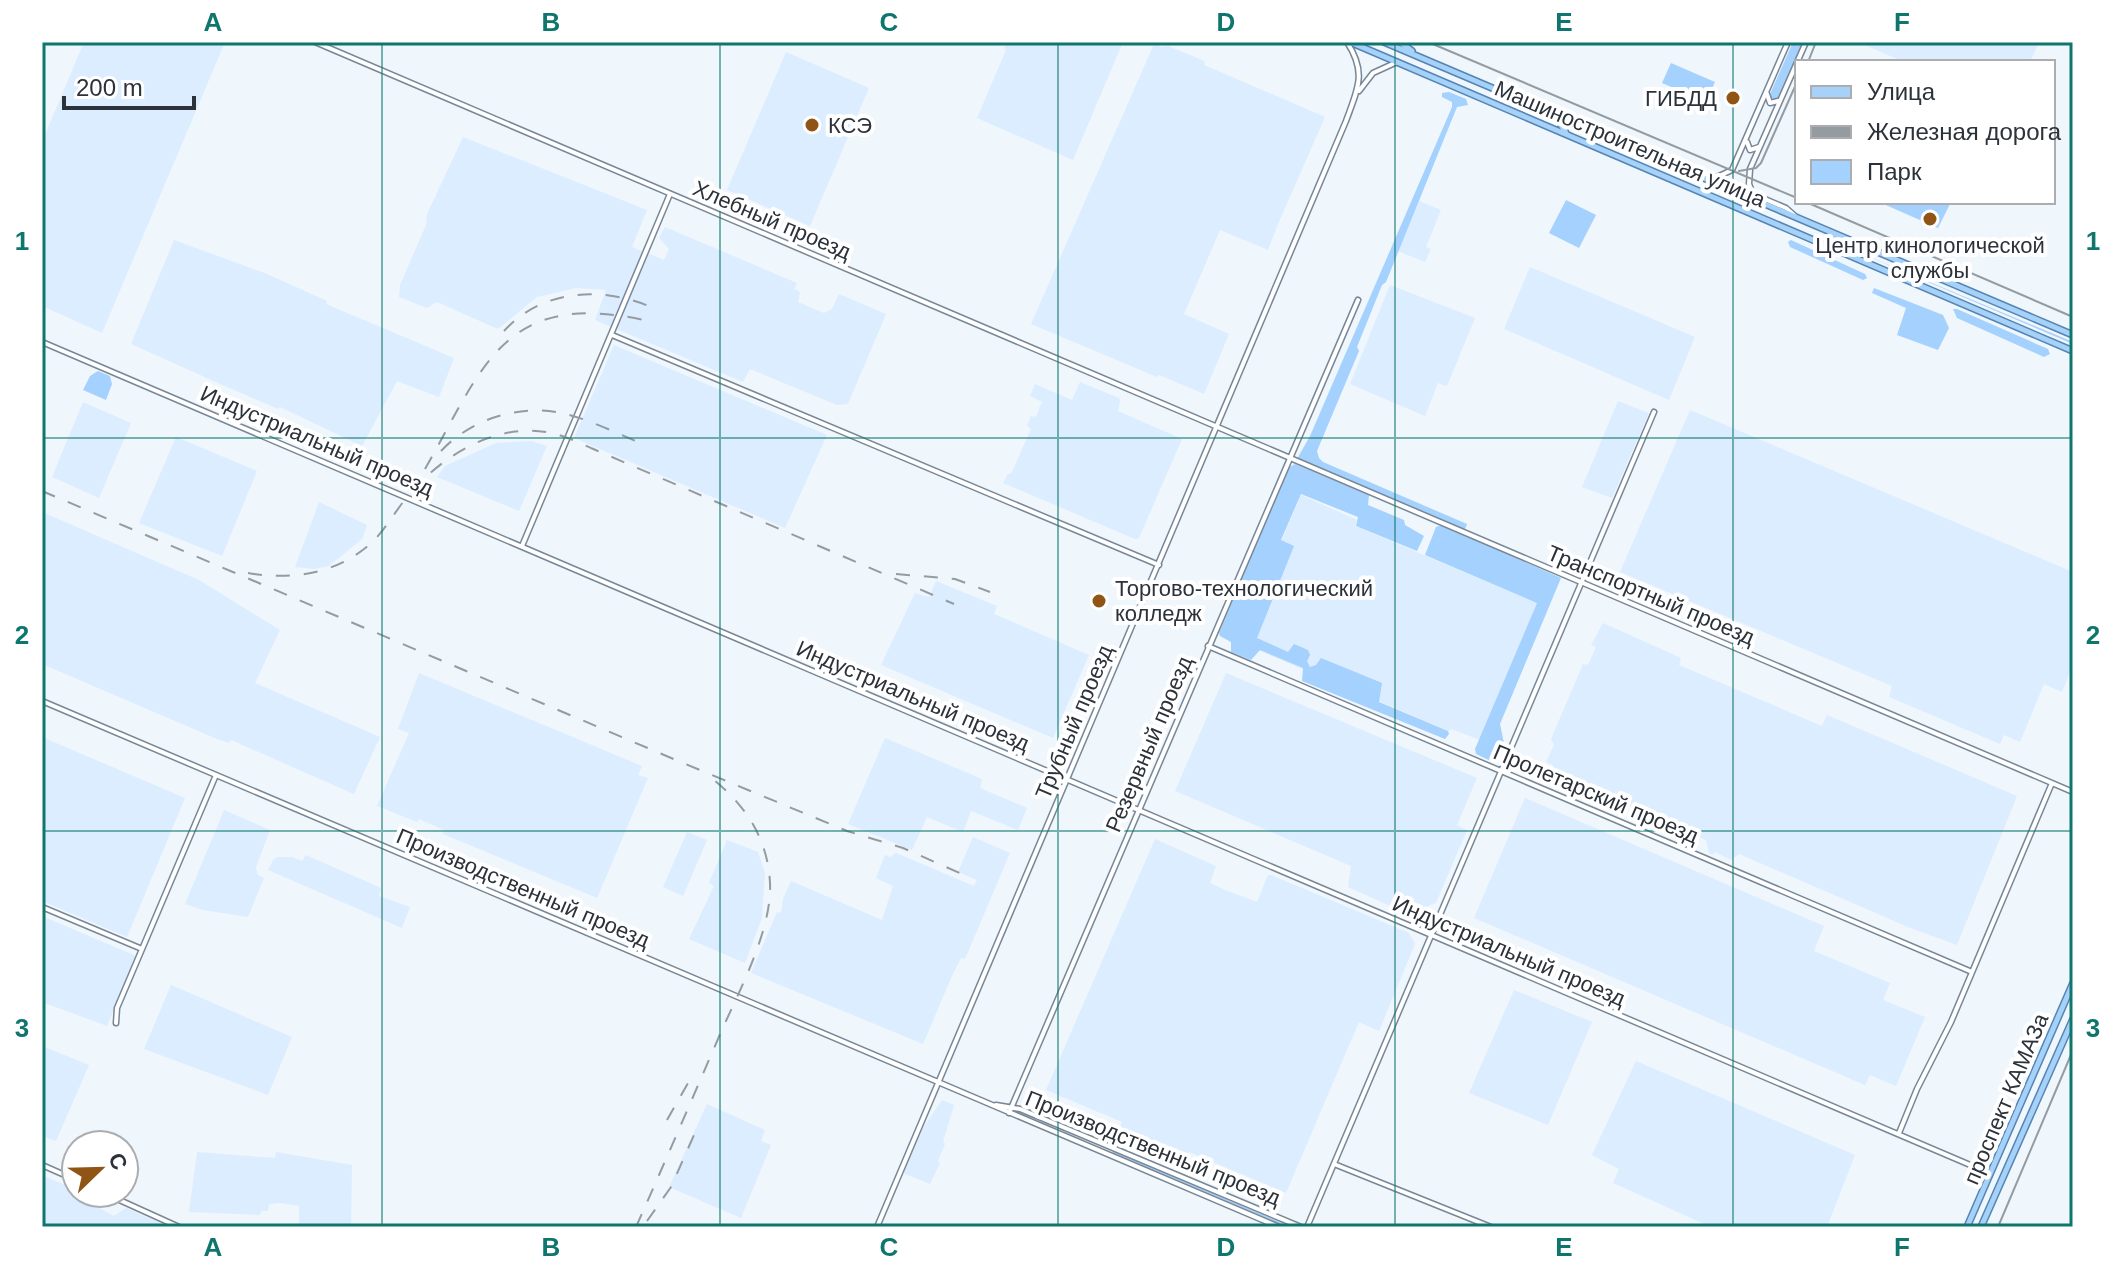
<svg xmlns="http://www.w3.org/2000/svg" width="2115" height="1269" viewBox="0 0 2115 1269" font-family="Arial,sans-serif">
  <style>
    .built { fill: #dcedff }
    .green { fill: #a4d1fd }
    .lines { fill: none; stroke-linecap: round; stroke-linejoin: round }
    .minor-casing { stroke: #788796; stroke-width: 7 }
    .major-casing { stroke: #5485b3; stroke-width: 8 }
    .minor { stroke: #fff; stroke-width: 4 }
    .major { stroke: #a6d1f9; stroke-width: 5 }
    .tram { stroke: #949ba1; stroke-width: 2 }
    .rail { stroke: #949ba1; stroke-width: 2; stroke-dasharray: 14 14; stroke-linecap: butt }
    .grid { fill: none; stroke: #0f766e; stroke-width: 2; stroke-opacity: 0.55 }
    .poi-dot { fill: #905414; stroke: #fff; stroke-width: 3 }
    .labels { text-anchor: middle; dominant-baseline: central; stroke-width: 8; stroke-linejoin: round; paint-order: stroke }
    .poi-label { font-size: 22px; fill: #2c3239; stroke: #fff; text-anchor: start }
    .street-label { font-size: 22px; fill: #2c3239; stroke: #fff }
    .neatline { fill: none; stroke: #0f766e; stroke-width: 3 }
    .grid-label { font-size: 26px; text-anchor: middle; font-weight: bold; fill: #0f766e }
  </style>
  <rect width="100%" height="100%" fill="#eff6fc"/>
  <path class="built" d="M 84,42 L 225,42 L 102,333 L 42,306 L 42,142 Z
    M 1007,42 L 1123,42 L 1073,160 L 977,118 L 1006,50 L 1004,48 Z
    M 1858,42 L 2039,42 L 2030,62 L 1904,62 Z
    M 1154,44 L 1162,47 L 1168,46 L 1200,59 L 1205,62 L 1204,65 L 1325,117 L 1278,224 L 1268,250 L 1220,230 L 1184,314 L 1229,334 L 1204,394 L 1159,375 L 1157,377 L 1031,324 Z
    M 786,52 L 869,88 L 810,226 L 727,190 Z
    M 463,137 L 647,210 L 632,247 L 664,260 L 669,249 L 659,238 L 665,227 L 797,283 L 794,289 L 800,292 L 798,302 L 824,313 L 832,309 L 839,294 L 886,314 L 848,404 L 837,405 L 750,369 L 743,382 L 595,320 L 606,290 L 576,288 L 537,297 L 498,329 L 437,302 L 427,308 L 399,297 L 400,285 L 426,225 L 427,214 Z
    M 1419,201 L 1441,210 L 1426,247 L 1431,249 L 1425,262 L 1398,251 Z
    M 174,240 L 267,274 L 327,301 L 326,304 L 454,358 L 439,397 L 397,381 L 362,446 L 280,407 L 278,409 L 218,383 L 131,344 Z
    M 1530,267 L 1695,337 L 1669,400 L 1504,329 Z
    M 1390,285 L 1475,318 L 1447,386 L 1438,383 L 1425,416 L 1350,384 Z
    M 614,345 L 827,435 L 785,528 L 574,438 Z
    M 1080,382 L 1119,398 L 1120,401 L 1118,411 L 1182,439 L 1139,538 L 1135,539 L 1003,483 L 1008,474 L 1011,474 L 1031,429 L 1027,426 L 1031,416 L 1036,417 L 1042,402 L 1030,396 L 1035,384 L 1072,400 Z
    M 1618,401 L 1649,413 L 1612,498 L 1582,487 Z
    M 83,402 L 131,423 L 99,498 L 52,477 Z
    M 1690,410 L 2073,572 L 2073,665 L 2062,692 L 2044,684 L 2020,742 L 2004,735 L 2000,744 L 1889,697 L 1892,686 L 1620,572 Z
    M 176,437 L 257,471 L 222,556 L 139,523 Z
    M 531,441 L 547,446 L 519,511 L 437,477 L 445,466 L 496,443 Z
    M 1301,495 L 1357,520 L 1355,526 L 1537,603 L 1480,740 L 1451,729 L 1449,731 L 1239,642 Z
    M 319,502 L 367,525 L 362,539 L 329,566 L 314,569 L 295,567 Z
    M 42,512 L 199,580 L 280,630 L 255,683 L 380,737 L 354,794 L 231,740 L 229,743 L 217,739 L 42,664 Z
    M 936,581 L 997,606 L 994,614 L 1089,655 L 1053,738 L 881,665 L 915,593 L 929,597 Z
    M 1603,623 L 1681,658 L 1679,665 L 1822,726 L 1827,715 L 2017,796 L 1957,945 L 1908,927 L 1739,854 L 1731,860 L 1715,852 L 1713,855 L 1709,853 L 1706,840 L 1551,773 L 1554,766 L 1546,762 L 1554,745 L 1551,739 L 1583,664 L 1588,665 L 1596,647 L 1591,645 Z
    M 419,673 L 642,766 L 638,775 L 648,778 L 597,898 L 443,834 L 444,830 L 419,819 L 417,822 L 377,806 L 409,733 L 398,729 Z
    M 1226,673 L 1477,778 L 1457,825 L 1467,830 L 1436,903 L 1408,914 L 1348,887 L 1351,866 L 1175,791 Z
    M 42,737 L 185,798 L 127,937 L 42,901 Z
    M 885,738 L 982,779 L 980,788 L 1027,808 L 1018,830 L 971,811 L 963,832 L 927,817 L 912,850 L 848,824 Z
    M 1525,798 L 1824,926 L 1814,951 L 1890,983 L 1883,1000 L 1925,1017 L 1896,1086 L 1870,1075 L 1865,1085 L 1474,918 Z
    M 224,810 L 270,830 L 256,867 L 258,875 L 264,878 L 248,917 L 203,910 L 185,904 Z
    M 687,832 L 707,840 L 683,896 L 663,887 Z
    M 973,837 L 1010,853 L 965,959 L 961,958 L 952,976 L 923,1044 L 751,973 L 777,912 L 781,913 L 783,899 L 791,881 L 882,920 L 893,886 L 876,878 L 885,855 L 890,857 L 896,853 L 974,886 L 977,880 L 958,872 Z
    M 1155,839 L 1216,866 L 1210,883 L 1225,890 L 1257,902 L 1268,875 L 1271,875 L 1409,933 L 1415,944 L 1379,1031 L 1359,1022 L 1286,1193 L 1189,1152 L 1186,1159 L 1119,1130 L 1122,1122 L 1046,1090 Z
    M 727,840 L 758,852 L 765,873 L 762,918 L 745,963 L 689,939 L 714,886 L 709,883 Z
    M 306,855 L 381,888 L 379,896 L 410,907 L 402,928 L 268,870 L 273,860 L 277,857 L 292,857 L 302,861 Z
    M 42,916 L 136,956 L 107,1026 L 42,1002 Z
    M 171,985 L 292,1037 L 268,1095 L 144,1049 Z
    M 1514,990 L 1592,1022 L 1548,1125 L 1469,1093 Z
    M 42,1046 L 89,1065 L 56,1141 L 42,1136 Z
    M 1636,1061 L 1855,1155 L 1827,1227 L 1711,1227 L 1613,1183 L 1619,1169 L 1592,1155 Z
    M 942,1100 L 954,1105 L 943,1142 L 945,1144 L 938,1161 L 940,1163 L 930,1184 L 903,1173 L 923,1128 Z
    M 707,1104 L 765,1130 L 761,1141 L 771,1145 L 741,1218 L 669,1187 Z
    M 197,1152 L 275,1158 L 276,1152 L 352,1165 L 351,1227 L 299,1227 L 299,1206 L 280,1203 L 269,1204 L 268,1211 L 261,1211 L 260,1215 L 189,1212 Z
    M 42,1175 L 76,1190 L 76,1193 L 84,1193 L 98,1199 L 95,1206 L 114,1216 L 126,1208 L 169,1227 L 42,1227 Z"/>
  <path class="green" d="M 1793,42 L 1804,42 L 1778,99 L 1772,100 L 1770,94 Z
    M 1671,63 L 1715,82 L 1706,102 L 1662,83 Z
    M 1449,92 L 1466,99 L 1468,105 L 1457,107 L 1386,282 L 1382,285 L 1357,347 L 1359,351 L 1317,451 L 1319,458 L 1323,462 L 1467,524 L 1464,532 L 1297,459 L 1310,436 L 1452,107 L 1452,102 L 1442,97 L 1442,93 Z
    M 1566,200 L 1596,215 L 1579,248 L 1549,233 Z
    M 1879,202 L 1951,202 L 1938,228 Z
    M 1791,240 L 1865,274 L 1867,278 L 1863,280 L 1790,247 L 1788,242 Z
    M 1853,250 L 2073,342 L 2073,344 Z
    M 1874,288 L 1943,315 L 1949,328 L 1938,350 L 1897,335 L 1906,308 L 1872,293 Z
    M 1953,309 L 1957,309 L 2048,349 L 2050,354 L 2044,357 L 1957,318 Z
    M 98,371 L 110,376 L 112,384 L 106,400 L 83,390 L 90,376 Z
    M 1295,464 L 1369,495 L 1368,505 L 1404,520 L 1405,525 L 1424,536 L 1417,551 L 1356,526 L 1358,517 L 1301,494 L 1281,540 L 1294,546 L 1257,638 L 1288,652 L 1294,644 L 1308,650 L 1310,655 L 1307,661 L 1310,667 L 1316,665 L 1321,658 L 1382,683 L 1379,702 L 1448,731 L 1449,734 L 1445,739 L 1302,681 L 1303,668 L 1260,650 L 1251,660 L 1231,652 L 1231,642 L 1220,636 L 1219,633 L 1288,468 Z
    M 1442,525 L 1561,578 L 1500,724 L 1505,748 L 1504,755 L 1493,762 L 1476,754 L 1475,749 L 1537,603 L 1425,555 L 1436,527 Z
    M 1113,1151 L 1285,1224 L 1284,1227 L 1112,1154 Z"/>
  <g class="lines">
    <g class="minor-casing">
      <path id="minor" d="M 315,42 L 2073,792
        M 1359,91 L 1373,73 L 1397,62
        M 1767,94 L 1770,103 L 1778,101
        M 1747,142 L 1750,150 L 1759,147
        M 1685,169 L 1717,177 L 1732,170 L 1788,42
        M 1795,216 L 1786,208 L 1753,194 L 1749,184 L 1750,169 L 1806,42
        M 612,335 L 1159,565
        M 42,342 L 1989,1173
        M 522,546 L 670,194
        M 1208,646 L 1972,972
        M 42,701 L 1279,1227
        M 42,907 L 142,949
        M 116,1023 L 117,1008 L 216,775
        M 996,1105 L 1020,1109 L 1301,1227
        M 1009,1113 L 1358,300
        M 1899,1133 L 1917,1089 L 1951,1022 L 2052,783
        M 1334,1164 L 1491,1227
        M 42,1165 L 76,1180
        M 104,1193 L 179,1227
        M 877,1227 L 1346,121 C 1358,88 1367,73 1347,42
        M 1307,1227 L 1654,412"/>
    </g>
    <g class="major-casing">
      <path id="major" d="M 1350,42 L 2073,351
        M 1384,42 L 2073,335
        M 1400,42 L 1412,51
        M 1566,133 L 1561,125 L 1572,122
        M 1827,244 L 1836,243 L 1830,233
        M 1967,1227 L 2073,983
        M 1981,1227 L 2073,1019"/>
    </g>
    <use href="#minor" class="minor"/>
    <use href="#major" class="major"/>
    <path class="tram" d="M 1428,42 L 1797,198
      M 1808,62 L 1816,42
      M 1739,171 L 1756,168 L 1761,163 L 1797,82
      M 1806,202 L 2073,317
      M 1998,1227 L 2073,1050"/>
    <path class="rail" d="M 504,331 C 542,289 602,286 651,307
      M 441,451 C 471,419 519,404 562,413 C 588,419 614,432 638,442
      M 425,469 C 484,365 504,290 644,320
      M 42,491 L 683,763 L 847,831 L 903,848 L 964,875
      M 248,573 C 288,580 331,575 364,549 C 382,536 393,514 407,497 C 440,457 496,421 551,433 C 565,436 578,442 591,448 L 954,604
      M 896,574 L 955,579 L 990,592
      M 667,1120 L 692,1076
      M 647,1221 L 671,1187 L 698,1126
      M 636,1227 C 665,1162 693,1097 721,1032 C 740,989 772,930 770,883 C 768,840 747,807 714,780"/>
  </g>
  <path class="grid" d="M 382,42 L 382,1227M 720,42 L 720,1227M 1058,42 L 1058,1227M 1395,42 L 1395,1227M 1733,42 L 1733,1227M 42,438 L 2073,438M 42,831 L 2073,831"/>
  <g class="poi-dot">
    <circle cx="1733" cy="98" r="8"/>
    <circle cx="812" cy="125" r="8"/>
    <circle cx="1930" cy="219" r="8"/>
    <circle cx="1099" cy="601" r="8"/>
  </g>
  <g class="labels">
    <g class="poi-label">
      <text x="1717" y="98" text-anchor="end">ГИБДД</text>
      <text x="828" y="125">КСЭ</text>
      <text x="1930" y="245" text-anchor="middle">Центр кинологической<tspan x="1930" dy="25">службы</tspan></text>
      <text x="1115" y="588">Торгово-технологический<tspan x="1115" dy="25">колледж</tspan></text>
    </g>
    <g class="street-label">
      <text transform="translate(1630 144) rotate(23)">Машиностроительная улица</text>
      <text transform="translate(772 220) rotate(23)">Хлебный проезд</text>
      <text transform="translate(317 441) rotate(23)">Индустриальный проезд</text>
      <text transform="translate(1651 595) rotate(23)">Транспортный проезд</text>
      <text transform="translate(913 696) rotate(23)">Индустриальный проезд</text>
      <text transform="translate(1074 722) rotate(-67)">Трубный проезд</text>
      <text transform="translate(1149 744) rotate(-67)">Резервный проезд</text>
      <text transform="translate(1596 794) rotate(23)">Пролетарский проезд</text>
      <text transform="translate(523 888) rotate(23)">Производственный проезд</text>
      <text transform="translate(1509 951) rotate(23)">Индустриальный проезд</text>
      <text transform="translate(2006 1099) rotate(-67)">проспект КАМАЗа</text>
      <text transform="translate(1153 1148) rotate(22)">Производственный проезд</text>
    </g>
  </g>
  <rect width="2115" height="1269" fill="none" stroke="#ffffff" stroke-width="88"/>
  <rect x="1795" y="60" width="260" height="144" fill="#ffffff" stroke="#abadb0" stroke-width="2"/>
  <rect x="1811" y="86" width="40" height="12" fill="#a6d1f9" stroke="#abadb0" stroke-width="2"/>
  <text x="1867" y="100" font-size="24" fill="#2c3239">Улица</text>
  <rect x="1811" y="126" width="40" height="12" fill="#949ba1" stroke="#abadb0" stroke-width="2"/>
  <text x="1867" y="140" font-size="24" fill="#2c3239">Железная дорога</text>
  <rect x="1811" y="160" width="40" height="24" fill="#a4d1fd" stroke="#abadb0" stroke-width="2"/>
  <text x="1867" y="180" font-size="24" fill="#2c3239">Парк</text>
  <g transform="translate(100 1169) rotate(67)"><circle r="38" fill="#ffffff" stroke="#abadb0" stroke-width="2"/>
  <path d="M0-6L14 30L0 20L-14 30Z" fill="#905414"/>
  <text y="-12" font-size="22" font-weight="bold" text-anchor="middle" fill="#2c3239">С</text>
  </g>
  <path d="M64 96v12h130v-12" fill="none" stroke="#2c3239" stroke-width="4"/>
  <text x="76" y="96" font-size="24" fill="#2c3239" stroke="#ffffff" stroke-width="6" paint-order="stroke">200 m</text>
  <rect x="44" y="44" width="2027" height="1181" class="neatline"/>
  <g class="grid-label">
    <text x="213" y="31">A</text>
    <text x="551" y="31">B</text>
    <text x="889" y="31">C</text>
    <text x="1226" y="31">D</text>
    <text x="1564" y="31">E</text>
    <text x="1902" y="31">F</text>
    <text x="22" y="250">1</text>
    <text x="2093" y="250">1</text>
    <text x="22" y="644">2</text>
    <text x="2093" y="644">2</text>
    <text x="22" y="1037">3</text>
    <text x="2093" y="1037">3</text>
    <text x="213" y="1256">A</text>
    <text x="551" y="1256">B</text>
    <text x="889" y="1256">C</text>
    <text x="1226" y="1256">D</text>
    <text x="1564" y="1256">E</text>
    <text x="1902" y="1256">F</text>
  </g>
</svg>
